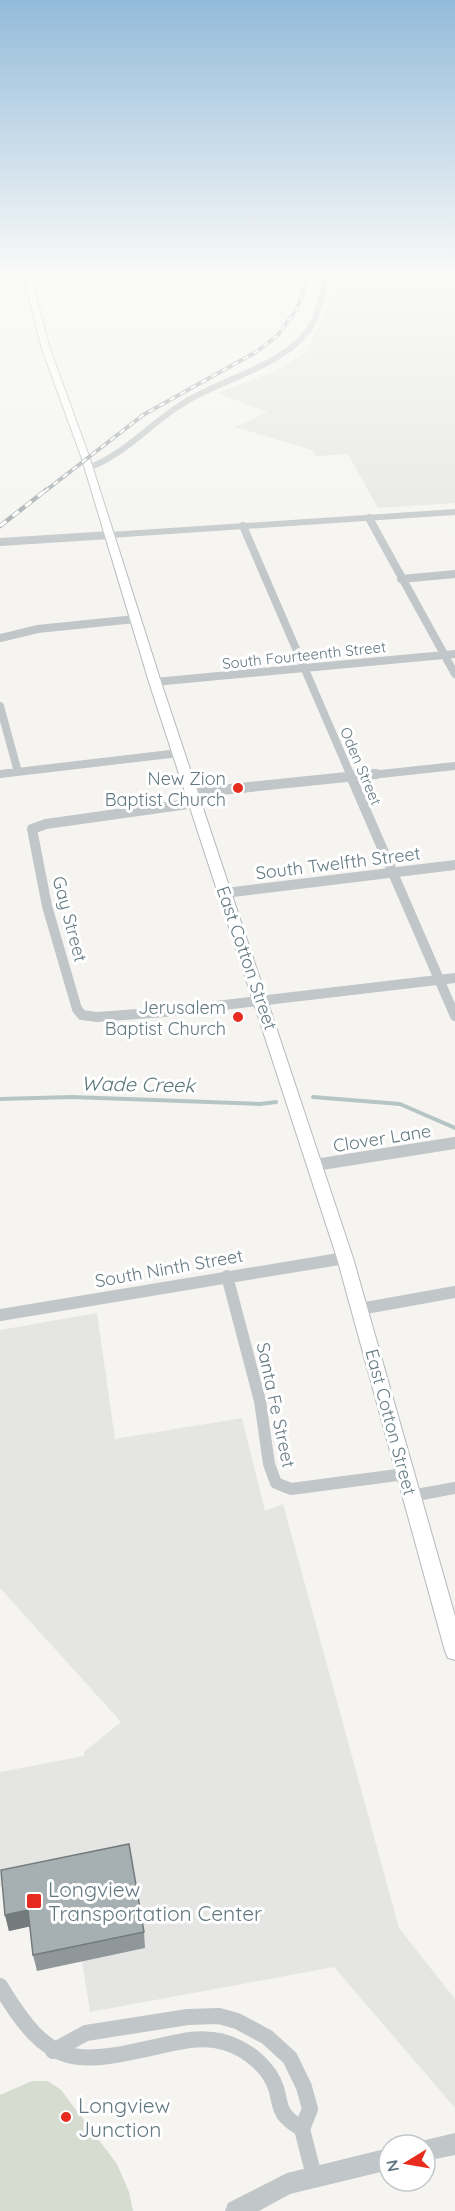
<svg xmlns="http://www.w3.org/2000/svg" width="455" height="2211" viewBox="0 0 455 2211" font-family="Quicksand,sans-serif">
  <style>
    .built { fill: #e5e6e4 }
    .green { fill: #d7dcd1 }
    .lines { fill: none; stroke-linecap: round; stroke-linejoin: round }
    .stream { stroke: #b5c5c6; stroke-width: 4 }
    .secondary-casing { stroke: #b4babd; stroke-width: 2 }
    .minor-far4 { stroke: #c1c6c8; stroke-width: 6 }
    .minor-far3 { stroke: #c1c6c8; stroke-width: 8 }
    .minor-far2 { stroke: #c1c6c8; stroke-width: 10 }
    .minor-far1 { stroke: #c1c6c8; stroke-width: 12 }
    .minor { stroke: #c1c6c8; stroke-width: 16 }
    .tertiary { fill: #c1c6c8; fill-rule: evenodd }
    .secondary { fill: #fff; fill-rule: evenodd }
    .rail-far1-casing { stroke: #a0a8ac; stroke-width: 4 }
    .rail-casing { stroke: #a0a8ac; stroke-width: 4.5 }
    .rail-far1 { stroke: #fff; stroke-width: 2; stroke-dasharray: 6; stroke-linecap: butt }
    .rail { stroke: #fff; stroke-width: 3; stroke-dasharray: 8; stroke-linecap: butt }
    .wall { fill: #8f979a }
    .shaded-wall { fill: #747b7d }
    .building { fill: #a6b0b3; stroke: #747b7d; stroke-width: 1.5 }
    .poi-dot { fill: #e72b1e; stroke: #fff; stroke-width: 2 }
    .labels { text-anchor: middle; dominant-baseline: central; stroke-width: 6; stroke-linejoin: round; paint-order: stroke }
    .far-street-label { font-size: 15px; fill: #637982; stroke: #fff }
    .poi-label { font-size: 18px; fill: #637982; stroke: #fff; text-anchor: end }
    .street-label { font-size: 18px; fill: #637982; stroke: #fff }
    .water-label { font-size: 20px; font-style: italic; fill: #5a7678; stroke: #fff }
    .near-poi-label { font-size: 21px; fill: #637982; stroke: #fff; text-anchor: start }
  </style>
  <rect width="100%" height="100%" fill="#f5f4f0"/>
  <path class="built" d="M 336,270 L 455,270 L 455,503 L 378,508 L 348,454 L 316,456 L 312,450 L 235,427 L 267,412 L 217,393 L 273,372 L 308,351 L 327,306 Z
    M 97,1313 L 115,1439 L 242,1418 L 265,1511 L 283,1504 L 399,1928 L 455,1999 L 455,2108 L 334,1967 L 90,2012 L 82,1961 L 145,1947 L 131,1860 L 0,1887 L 0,1772 L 84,1756 L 84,1752 L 121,1722 L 0,1588 L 0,1330 Z"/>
  <path class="green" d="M 32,2081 L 48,2081 L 61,2090 L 117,2164 L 129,2192 L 133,2211 L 0,2211 L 0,2095 Z"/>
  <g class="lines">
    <path class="stream" d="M 313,1097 L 400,1104 L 455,1128
      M 0,1099 L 72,1097 L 260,1104 L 276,1102"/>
    <g class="secondary-casing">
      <path id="secondary" d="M 22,270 L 29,270 L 50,349 L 89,456 L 161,682 L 353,1258 L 455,1616 L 455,1660 L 448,1658 L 445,1651 L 337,1258 L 149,682 L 81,456 L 42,349 Z"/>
    </g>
    <path class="minor-far4" d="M 88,468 C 124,455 150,424 182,404 C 220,379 290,365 313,323 C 321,308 323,286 328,270"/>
    <path class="minor-far3" d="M 369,518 L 455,674
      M 243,526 L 351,776
      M 0,542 L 110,535
      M 401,579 L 455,574
      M 0,638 L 38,629 L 135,619
      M 155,682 L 455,654
      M 0,706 L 18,772
      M 0,774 L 179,753
      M 362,776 L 455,766"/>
    <path class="minor-far2" d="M 350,774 L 455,1016
      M 192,793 L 376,774
      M 195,803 L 46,824 L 32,829 L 47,906 L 77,1009 L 82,1015 L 97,1017 L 165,1012 L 455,978
      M 225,893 L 455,865"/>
    <path class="minor-far1" d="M 315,1165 L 455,1143
      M 227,1276 L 260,1401 L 269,1464 L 276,1483 L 291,1489 L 405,1474
      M 360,1309 L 455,1292
      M 0,1315 L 345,1258
      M 411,1496 L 455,1488"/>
    <path class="minor" d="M 0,1986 C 50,2069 73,2066 164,2045 C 186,2040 205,2036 227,2043 C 248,2050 269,2067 276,2088 C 279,2097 279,2107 284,2114 C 289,2121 296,2125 302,2129
      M 53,2051 L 86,2033 L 188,2017 L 219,2016 L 237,2021 L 267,2037 L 290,2058 L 304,2087 L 310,2109 L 302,2129 L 314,2176"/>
    <path class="tertiary" d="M 455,509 L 455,515 L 110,538 L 106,535 L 110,532 Z
      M 455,2133 L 455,2155 L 425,2161 L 425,2145 L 416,2145 L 417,2142 Z
      M 389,2148 L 389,2170 L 290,2194 L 259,2211 L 225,2211 L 228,2203 L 287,2173 Z"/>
    <use href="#secondary" class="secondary"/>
    <g class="rail-far1-casing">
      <path id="rail-far1" d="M 44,492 L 143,415 L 256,352 L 277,336 L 297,309 L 310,270"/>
    </g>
    <g class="rail-casing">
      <path id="rail" d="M 0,526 L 46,490"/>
    </g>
    <use href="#rail-far1" class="rail-far1"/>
    <use href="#rail" class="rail"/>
  </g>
  <path class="wall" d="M 5,1915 L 144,1932 L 145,1948 L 37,1971 L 33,1955 L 30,1926 L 9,1931 Z"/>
  <path class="shaded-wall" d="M 28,1910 L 32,1926 L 9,1931 L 5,1915 Z"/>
  <path class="building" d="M 129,1844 L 144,1932 L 33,1955 L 28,1910 L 5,1915 L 1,1870 Z"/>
  <linearGradient id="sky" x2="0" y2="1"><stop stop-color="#93bbda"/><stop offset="0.47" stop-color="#fafaf8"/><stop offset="1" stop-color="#fafaf8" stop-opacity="0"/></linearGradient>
  <rect width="455" height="579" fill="url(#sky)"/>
  <g class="poi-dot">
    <circle cx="238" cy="788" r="6"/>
    <circle cx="238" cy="1017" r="6"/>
    <rect x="26" y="1893" width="16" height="16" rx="3"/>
    <circle cx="66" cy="2117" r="6"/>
  </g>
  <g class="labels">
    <g class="far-street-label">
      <text transform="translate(304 655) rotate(-6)">South Fourteenth Street</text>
      <text transform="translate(361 766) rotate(67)">Oden Street</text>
    </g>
    <g class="poi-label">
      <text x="226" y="778">New Zion<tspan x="226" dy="21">Baptist Church</tspan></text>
      <text x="226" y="1007">Jerusalem<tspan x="226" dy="21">Baptist Church</tspan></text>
    </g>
    <g class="street-label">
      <text transform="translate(338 863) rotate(-7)">South Twelfth Street</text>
      <text transform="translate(70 919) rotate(75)">Gay Street</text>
      <text transform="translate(247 958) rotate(71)">East Cotton Street</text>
      <text transform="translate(382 1138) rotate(-9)">Clover Lane</text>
      <text transform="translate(169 1268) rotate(-10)">South Ninth Street</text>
      <text transform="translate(276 1405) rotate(78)">Santa Fe Street</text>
      <text transform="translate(391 1422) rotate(75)">East Cotton Street</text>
    </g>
    <g class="water-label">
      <text transform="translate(138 1084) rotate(1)">Wade Creek</text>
    </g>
    <g class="near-poi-label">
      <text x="48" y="1889">Longview<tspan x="48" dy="24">Transportation Center</tspan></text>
      <text x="78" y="2105">Longview<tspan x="78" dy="24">Junction</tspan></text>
    </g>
  </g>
  <g transform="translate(407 2163) rotate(259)"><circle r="28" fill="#ffffff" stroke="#c1c9cd" stroke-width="1.5"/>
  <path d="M0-4.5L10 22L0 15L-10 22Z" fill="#e72b1e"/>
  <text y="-9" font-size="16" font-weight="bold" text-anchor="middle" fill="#637982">N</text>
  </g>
</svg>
